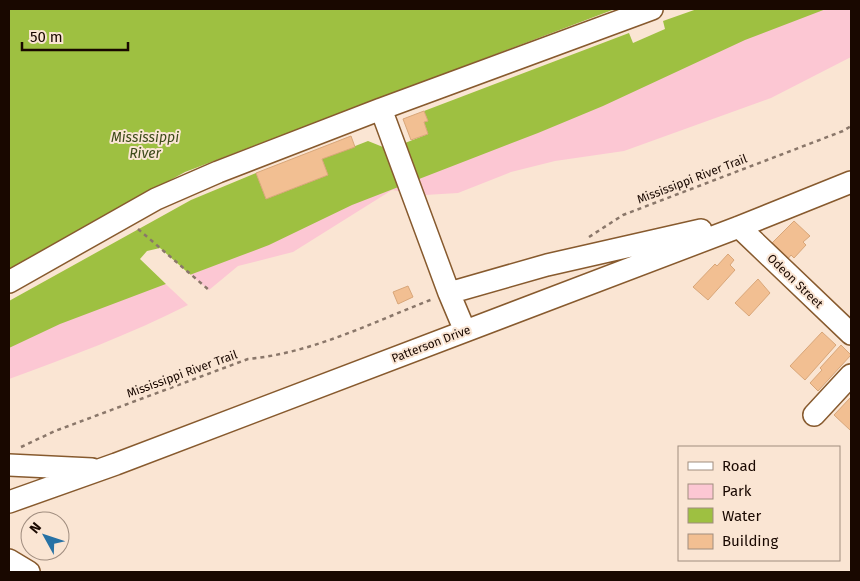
<svg xmlns="http://www.w3.org/2000/svg" width="860" height="581" viewBox="0 0 860 581" font-family="'Fira Sans',sans-serif">
  <style>
    .green { fill: #fcc7d3 }
    .water { fill: #9ec041 }
    .pier { fill: #fae5d3 }
    .building { fill: #f2bf92; stroke: #d8a679 }
    .lines { fill: none; stroke-linecap: round; stroke-linejoin: round }
    .minor-casing { stroke: #875a2e; stroke-width: 24 }
    .path { stroke: #8a776a; stroke-width: 2.5; stroke-dasharray: 4 4; stroke-linecap: butt }
    .minor { stroke: #fff; stroke-width: 21 }
    .labels { text-anchor: middle; dominant-baseline: central; stroke-width: 4; stroke-linejoin: round; paint-order: stroke }
    .street-label { font-size: 12px; fill: #190800; stroke: #fae5d3 }
    .water-label { font-size: 14px; font-style: italic; fill: #3c4a19; stroke: #fae5d3 }
  </style>
  <rect width="100%" height="100%" fill="#fae5d3"/>
  <path class="green" d="M 808,9 L 851,9 L 851,57 L 771,98 L 624,151 L 555,161 L 511,172 L 458,193 L 425,195 L 392,190 L 293,252 L 238,266 L 209,290 L 186,271 Z
    M 155,274 L 188,305 C 131,334 69,357 9,379 L 9,341 Z"/>
  <path class="water" d="M 9,9 L 826,9 L 745,40 L 603,106 L 538,133 L 352,205 L 269,245 L 60,324 L 9,348 Z"/>
  <path class="pier" d="M 615,9 L 697,9 L 663,21 L 665,29 L 633,43 L 629,33 L 424,111 L 428,121 L 424,122 L 428,134 L 405,143 L 420,182 L 399,190 L 383,147 L 368,141 L 322,159 L 328,175 L 266,199 L 256,173 L 191,200 L 9,301 L 9,269 L 185,172 Z
    M 160,248 L 186,271 L 192,276 L 167,285 L 140,259 L 147,251 Z"/>
  <path class="building" d="M 424,111 L 428,121 L 424,122 L 428,134 L 411,140 L 403,119 Z
    M 351,136 L 355,147 L 322,159 L 328,175 L 266,199 L 256,173 Z
    M 794,221 L 810,236 L 803,242 L 806,245 L 794,258 L 791,255 L 787,260 L 771,244 Z
    M 728,254 L 734,260 L 730,265 L 735,270 L 708,300 L 693,287 L 715,264 L 717,266 Z
    M 758,279 L 770,293 L 749,316 L 735,303 Z
    M 408,286 L 413,297 L 398,304 L 393,292 Z
    M 822,332 L 836,345 L 805,380 L 790,366 Z
    M 841,345 L 851,355 L 818,391 L 810,383 L 822,370 L 820,368 Z
    M 851,397 L 851,428 L 850,430 L 834,415 Z"/>
  <g class="lines">
    <g class="minor-casing">
      <path id="minor" d="M 739,227 L 851,334
        M 9,282 L 156,199 L 218,172 L 381,109
        M 449,293 L 547,265 L 701,230
        M 465,331 L 449,293 L 381,109 L 652,9
        M 814,415 L 851,375
        M 9,465 L 92,469
        M 9,502 L 116,464 L 739,227 L 851,182
        M 9,560 L 29,572"/>
    </g>
    <path class="path" d="M 138,229 L 209,290
      M 589,237 L 623,215 L 843,131 L 851,126
      M 21,447 L 55,431 L 248,359 C 313,353 373,322 433,299"/>
    <use href="#minor" class="minor"/>
  </g>
  <g class="labels">
    <g class="street-label">
      <text transform="translate(692 179) rotate(-21)">Mississippi River Trail</text>
      <text transform="translate(795 281) rotate(44)">Odeon Street</text>
      <text transform="translate(431 344) rotate(-21)">Patterson Drive</text>
      <text transform="translate(182 374) rotate(-20)">Mississippi River Trail</text>
    </g>
    <g class="water-label">
      <text x="145" y="137">Mississippi<tspan x="145" dy="16">River</tspan></text>
    </g>
  </g>
  <rect width="860" height="581" fill="none" stroke="#190800" stroke-width="20"/>
  <rect x="678" y="446" width="162" height="115" fill="#fae5d3" stroke="#a08d7f"/>
  <rect x="688" y="462" width="25" height="8" fill="#ffffff" stroke="#a08d7f"/>
  <text x="722" y="471" font-size="15" fill="#190800">Road</text>
  <rect x="688" y="484" width="25" height="15" fill="#fcc7d3" stroke="#a08d7f"/>
  <text x="722" y="496" font-size="15" fill="#190800">Park</text>
  <rect x="688" y="508" width="25" height="15" fill="#9ec041" stroke="#a08d7f"/>
  <text x="722" y="521" font-size="15" fill="#190800">Water</text>
  <rect x="688" y="534" width="25" height="15" fill="#f2bf92" stroke="#a08d7f"/>
  <text x="722" y="546" font-size="15" fill="#190800">Building</text>
  <g transform="translate(45 536) rotate(310)"><circle r="24" fill="#fae5d3" stroke="#a08d7f"/>
  <path d="M0-4L9 19L0 12L-9 19Z" fill="#2772a5"/>
  <text y="-8" font-size="14" font-weight="bold" text-anchor="middle" fill="#190800">N</text>
  </g>
  <path d="M22 42v8h106v-8" fill="none" stroke="#190800" stroke-width="2.5"/>
  <text x="30" y="42" font-size="15" fill="#190800" stroke="#fae5d3" stroke-width="4" paint-order="stroke">50 m</text>
</svg>
